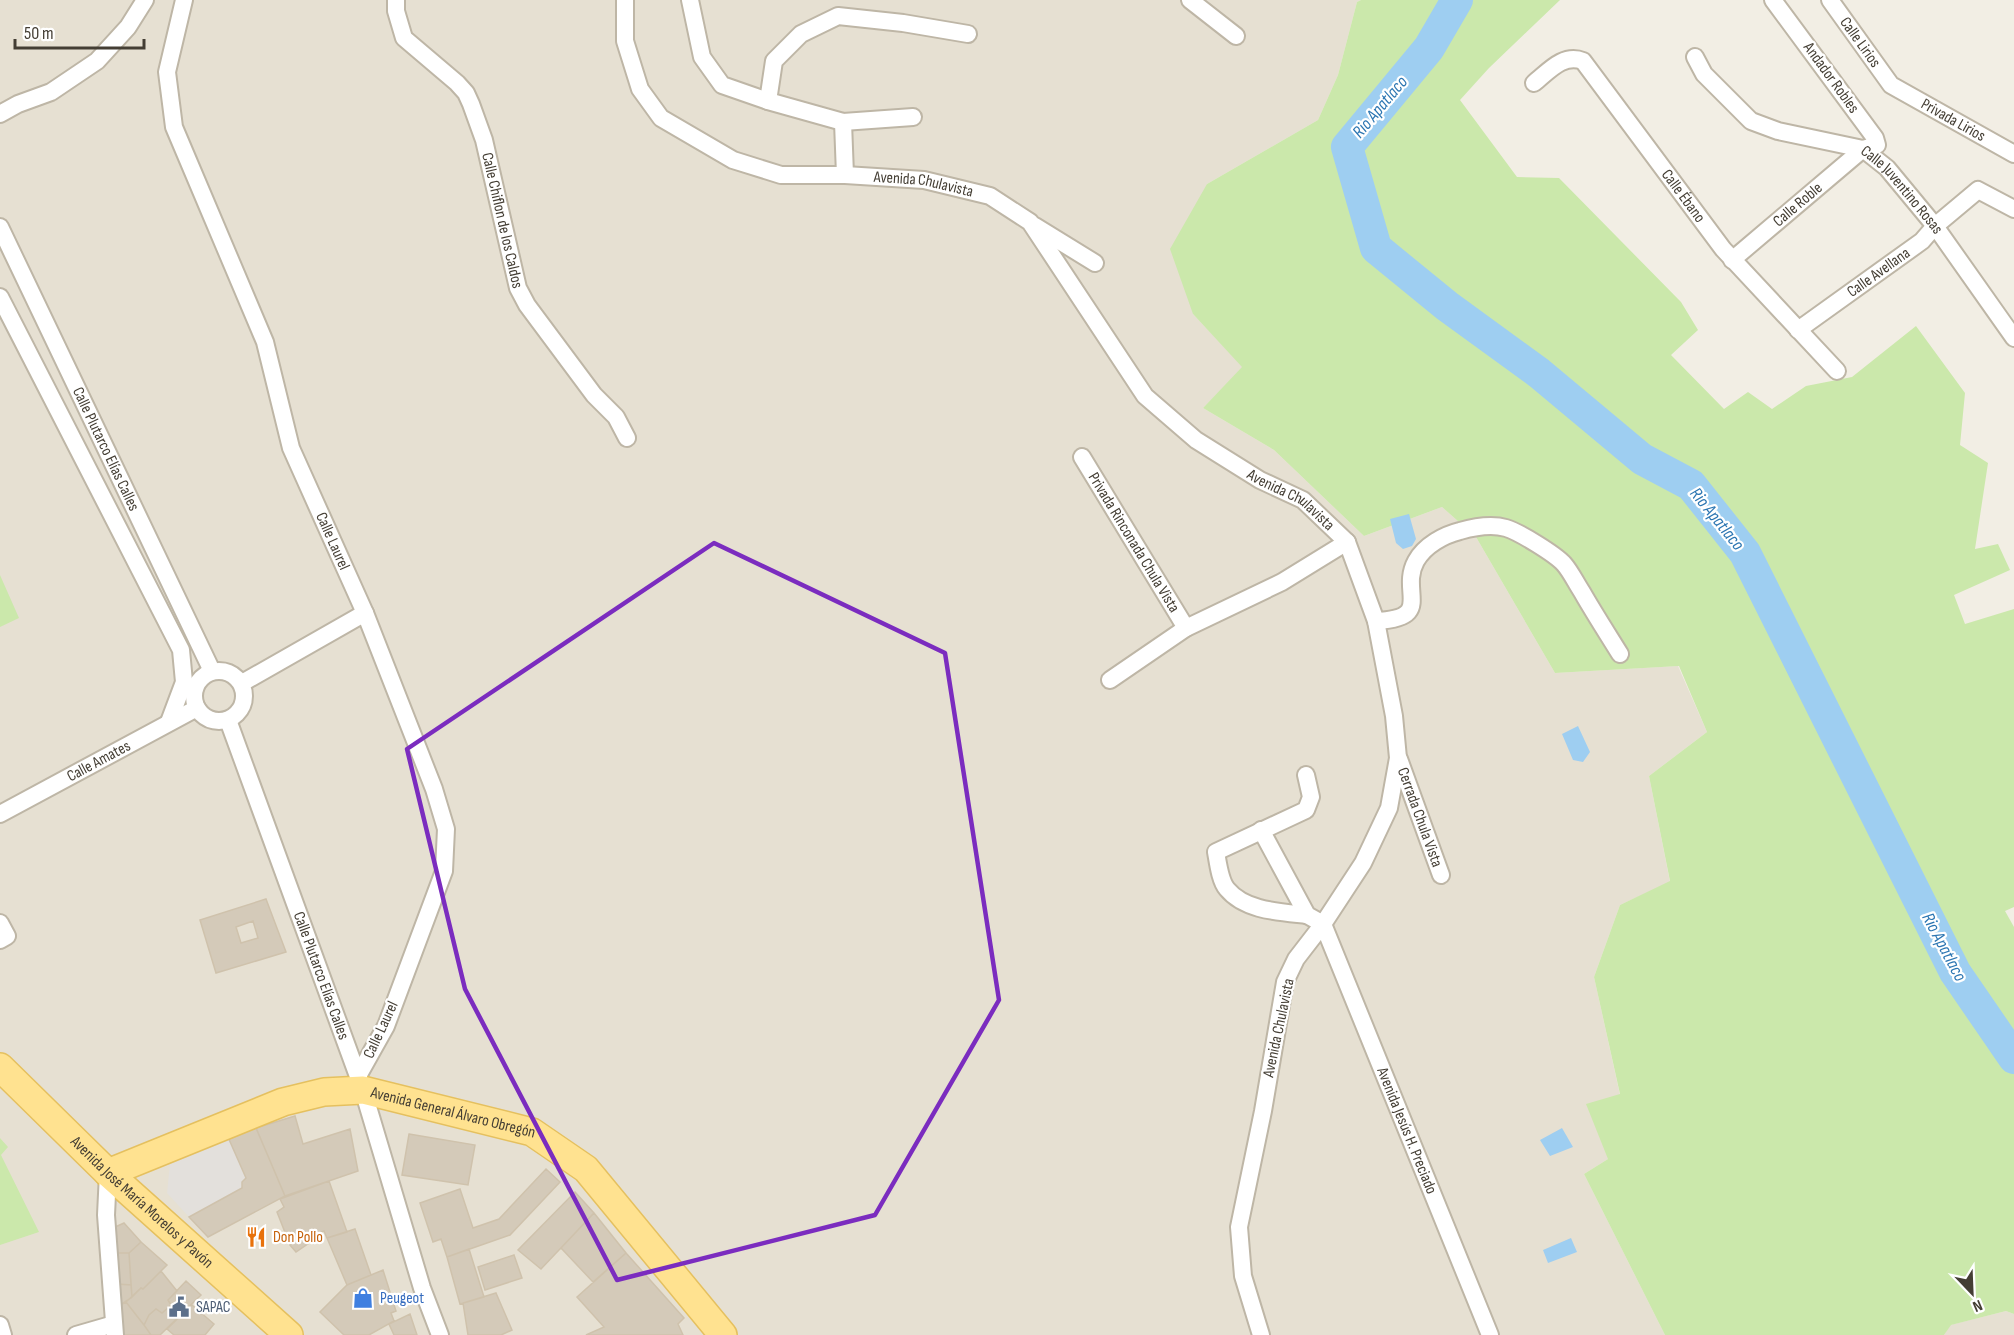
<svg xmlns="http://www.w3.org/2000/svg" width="2014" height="1335" viewBox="0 0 2014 1335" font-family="'Sofia Sans Condensed',sans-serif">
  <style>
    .residential { fill: #e6e0d2 }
    .green { fill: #cbe8ab }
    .parking { fill: #e3e0dc }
    .water { fill: #9ecef1 }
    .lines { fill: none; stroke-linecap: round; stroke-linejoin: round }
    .river { stroke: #9ecef1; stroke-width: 32 }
    .building { fill: #d4cab9; stroke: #cfc2ac; stroke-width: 1.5; fill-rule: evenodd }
    .street-casing { stroke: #beb6a6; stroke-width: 20 }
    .primary-casing { stroke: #e5c05f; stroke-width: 30 }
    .street { stroke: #fff; stroke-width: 16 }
    .primary { stroke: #ffe290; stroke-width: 27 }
    .marked { fill: none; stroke: #7b2cbf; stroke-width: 4.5; stroke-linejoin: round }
    .labels { text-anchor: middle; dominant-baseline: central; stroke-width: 4.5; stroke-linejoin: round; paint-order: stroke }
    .street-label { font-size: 16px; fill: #443e34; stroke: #fff }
    .food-label { font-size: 16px; fill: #c56008; stroke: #fff; text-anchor: start }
    .shop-label { font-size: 16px; fill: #366cbe; stroke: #fff; text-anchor: start }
    .service-label { font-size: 16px; fill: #4e5e75; stroke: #fff; text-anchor: start }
    .water-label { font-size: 18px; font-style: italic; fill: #2c76b2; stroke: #fff }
  </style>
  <rect width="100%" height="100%" fill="#f2eee4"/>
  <path class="residential" d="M 0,0 L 1361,0 L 1357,2 L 1338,75 L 1318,120 L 1207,184 L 1193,314 L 1243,367 L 1203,408 L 1274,450 L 1364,536 L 1442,507 L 1476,537 L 1555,673 L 1678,666 L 1707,732 L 1649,776 L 1670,882 L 1620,905 L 1594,977 L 1620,1095 L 1608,1159 L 1584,1174 L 1665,1335 L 0,1335 Z
    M 2006,1311 L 2014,1314 L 2014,1335 L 1944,1335 L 1950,1325 Z"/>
  <path class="green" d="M 1361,0 L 1560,0 L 1489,68 L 1460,100 L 1517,177 L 1559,178 L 1681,302 L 1698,330 L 1671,355 L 1724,409 L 1748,392 L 1772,409 L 1806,386 L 1852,377 L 1916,326 L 1965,393 L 1960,445 L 1988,463 L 1975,549 L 1998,544 L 2010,570 L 1954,595 L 1965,624 L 2014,609 L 2014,907 L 2005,911 L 2014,927 L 2014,1314 L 2006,1311 L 1951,1325 L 1944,1335 L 1665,1335 L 1584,1174 L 1608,1159 L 1586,1104 L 1620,1094 L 1594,977 L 1620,905 L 1670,881 L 1649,776 L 1707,732 L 1679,666 L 1555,673 L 1476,537 L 1442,507 L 1364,536 L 1274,450 L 1203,408 L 1242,367 L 1193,314 L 1170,249 L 1207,184 L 1318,120 L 1338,75 L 1357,2 Z
    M 0,575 L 19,618 L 0,627 Z
    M 0,1138 L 8,1147 L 1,1155 L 39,1232 L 0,1245 Z"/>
  <path class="parking" d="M 228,1137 L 246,1178 L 242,1182 L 242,1188 L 189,1217 L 167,1193 L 170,1164 Z"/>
  <path class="water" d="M 1409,514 L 1416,539 L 1412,546 L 1403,549 L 1396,543 L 1390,519 Z
    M 1578,726 L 1590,752 L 1583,762 L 1573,760 L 1562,734 Z
    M 1562,1128 L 1573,1147 L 1550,1156 L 1540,1140 Z
    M 1571,1238 L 1577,1252 L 1548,1263 L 1543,1250 Z"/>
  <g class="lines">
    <path class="river" d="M 1457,0 L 1429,48 L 1347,147 L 1376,248 L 1447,306 L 1539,373 L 1642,459 L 1691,485 L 1745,553 L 1955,972 L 2014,1058"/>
  </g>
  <path class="building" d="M 266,899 L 286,952 L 216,973 L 200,920 ZM 253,921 L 258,938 L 241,943 L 236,927 Z
    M 295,1116 L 303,1144 L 350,1129 L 358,1171 L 285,1196 L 256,1128 Z
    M 254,1123 L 285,1196 L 208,1237 L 189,1217 L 242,1188 L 242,1182 L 246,1178 L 228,1137 Z
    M 409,1134 L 475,1145 L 468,1185 L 402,1175 Z
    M 546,1169 L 560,1182 L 510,1235 L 447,1257 L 441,1239 L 433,1242 L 420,1203 L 460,1189 L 473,1228 L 499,1219 Z
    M 329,1181 L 347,1232 L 327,1238 L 324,1231 L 309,1236 L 312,1241 L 296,1252 L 290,1245 L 277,1212 L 284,1207 L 280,1199 Z
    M 575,1192 L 594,1213 L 541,1269 L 518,1250 Z
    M 594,1213 L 626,1253 L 593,1282 L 561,1248 Z
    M 124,1223 L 141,1242 L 129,1253 L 116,1253 L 113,1228 Z
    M 355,1229 L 371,1275 L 347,1285 L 327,1238 Z
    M 141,1242 L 167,1265 L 143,1289 L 141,1288 L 132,1297 L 129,1253 Z
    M 469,1249 L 484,1297 L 460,1304 L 447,1257 Z
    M 116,1253 L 129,1253 L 131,1285 L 117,1284 Z
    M 626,1253 L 684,1318 L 678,1324 L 683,1335 L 586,1335 L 604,1327 L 577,1297 Z
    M 514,1255 L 522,1278 L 485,1290 L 478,1267 Z
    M 383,1270 L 396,1311 L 391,1313 L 394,1321 L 369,1335 L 344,1335 L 320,1312 L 347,1285 Z
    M 161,1271 L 177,1291 L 168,1300 L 171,1305 L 162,1313 L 156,1309 L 149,1315 L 144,1325 L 126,1302 L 141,1288 L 143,1289 Z
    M 186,1281 L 201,1295 L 160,1335 L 151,1335 L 144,1325 L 149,1315 L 156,1309 L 162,1313 L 171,1305 L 168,1300 Z
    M 117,1284 L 131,1285 L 132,1297 L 120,1305 Z
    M 496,1293 L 512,1330 L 501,1335 L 468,1335 L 463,1303 Z
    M 126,1302 L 144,1325 L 151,1335 L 123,1335 L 120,1305 Z
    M 192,1305 L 214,1324 L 205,1335 L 174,1335 L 167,1329 Z
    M 410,1314 L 417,1335 L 394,1335 L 389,1324 Z"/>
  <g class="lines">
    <g class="street-casing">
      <g id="street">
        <path id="s1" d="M 184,0 L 167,72 L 174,127 L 265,342 L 291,448 L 365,613 L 434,789 L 446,829 L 444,871 L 386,1026 L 358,1076"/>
        <path id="s2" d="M 396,0 L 396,11 L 404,38 L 457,83 L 466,93 L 471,104 L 484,140 L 518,288 L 527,305 L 594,395 L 616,417 L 627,438"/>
        <path id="s3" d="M 625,0 L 625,41 L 640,89 L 661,118 L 733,160 L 781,175 L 845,175 L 924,180 L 990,196 L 1030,222 L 1145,396 L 1196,440 L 1260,480 L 1303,500 L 1347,542 L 1376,621 L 1394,716 L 1398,758 L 1389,808 L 1363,863 L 1323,924 L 1296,959 L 1285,982 L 1263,1111 L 1239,1227 L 1243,1276 L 1261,1335"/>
        <path d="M 690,0 L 702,57 L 722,85 L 768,101 L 843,122 L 913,117"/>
        <path d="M 1190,0 L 1236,36"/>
        <path id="s4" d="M 1830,0 L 1891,85 L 2014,154"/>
        <path id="s5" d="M 1695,57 L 1704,74 L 1751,121 L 1778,131 L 1863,149 L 1887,168 L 1935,226 L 2014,338"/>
        <path id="s6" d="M 1534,83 C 1548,72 1563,53 1583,61 L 1723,249 L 1837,371"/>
        <path d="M 768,101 L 774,61 L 801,34 L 838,16 L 903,23 L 968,34"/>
        <path d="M 0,114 L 18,104 L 51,92 L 97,61 L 128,27 L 145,0"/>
        <path d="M 843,122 L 845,175"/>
        <path d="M 1035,226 L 1095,263"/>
        <path id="s7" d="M 0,227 L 212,671"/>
        <path id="s8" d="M 1732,260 L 1863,149 L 1877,145 L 1875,138 L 1773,0"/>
        <path d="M 0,297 L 181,650 L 184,682 L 169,722"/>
        <path id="s9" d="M 1798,330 L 1922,241 L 1935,226 L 1978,190 L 2014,209"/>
        <path id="s10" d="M 1082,457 L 1186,628"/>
        <path d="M 1376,621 C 1435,618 1399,592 1416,561 C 1425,545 1444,535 1460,531 C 1474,527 1492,524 1506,528 C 1519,532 1555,554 1564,564 C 1571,572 1576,583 1582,592 C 1594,613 1607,633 1620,654"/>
        <circle cx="219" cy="696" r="25"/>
        <path d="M 1110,680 L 1186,628 L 1282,582 L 1347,542"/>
        <path d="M 242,683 L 365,613"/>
        <path id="s11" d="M 228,720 L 363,1090 L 422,1288 L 440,1335"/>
        <path id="s12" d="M 1399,759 L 1441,875"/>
        <path d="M 1306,775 L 1311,797 L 1306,810 L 1216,852 C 1218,863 1220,881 1227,889 C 1245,911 1280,912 1307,915"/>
        <path id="s13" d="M 0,814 L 197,708"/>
        <path id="s14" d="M 1261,830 L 1307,915 L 1323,924 L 1490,1335"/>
        <path d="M 0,923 L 7,936 L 0,940"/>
        <path d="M 108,1173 L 106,1215 L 115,1335"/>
        <path d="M 0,1325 L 3,1335"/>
        <path d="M 76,1335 L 114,1324"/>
      </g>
    </g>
    <g class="primary-casing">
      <g id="primary">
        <path id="s15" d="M 0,1067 L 108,1173 L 289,1335"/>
        <path id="s16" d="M 108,1173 L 283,1102 L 324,1092 L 363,1090 L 532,1132 L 586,1169 L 723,1335"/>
      </g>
    </g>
    <use href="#street" class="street"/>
    <use href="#primary" class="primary"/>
  </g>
  <path class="marked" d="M 714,543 L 945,653 L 999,1000 L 875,1215 L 617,1280 L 465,989 L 407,749 Z"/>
  <defs>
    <g id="restaurant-bare" transform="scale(1.62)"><path d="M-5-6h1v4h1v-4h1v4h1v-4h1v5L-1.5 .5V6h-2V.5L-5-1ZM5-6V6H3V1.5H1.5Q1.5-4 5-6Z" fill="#e8710a" stroke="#fff" stroke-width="2.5" paint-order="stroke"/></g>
    <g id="shop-bare" transform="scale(1.62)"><path d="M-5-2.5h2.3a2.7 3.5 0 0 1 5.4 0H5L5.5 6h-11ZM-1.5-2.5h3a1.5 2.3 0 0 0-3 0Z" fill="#3f7fe0" stroke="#fff" stroke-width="2.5" paint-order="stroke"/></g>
    <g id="civic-bare" transform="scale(1.62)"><path d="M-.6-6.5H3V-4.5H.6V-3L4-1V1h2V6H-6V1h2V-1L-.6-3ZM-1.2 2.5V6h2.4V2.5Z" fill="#5c6f8a" stroke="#fff" stroke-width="2.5" paint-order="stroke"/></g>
  </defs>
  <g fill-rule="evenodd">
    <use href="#restaurant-bare" x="256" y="1237"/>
    <use href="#shop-bare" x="363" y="1298"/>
    <use href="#civic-bare" x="179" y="1307"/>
  </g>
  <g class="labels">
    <g class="street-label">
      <text stroke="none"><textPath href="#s4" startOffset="52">Calle Lirios</textPath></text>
      <text transform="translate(1831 78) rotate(54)">Andador Robles</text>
      <text stroke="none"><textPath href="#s4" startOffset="176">Privada Lirios</textPath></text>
      <text stroke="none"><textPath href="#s3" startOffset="404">Avenida Chulavista</textPath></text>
      <text stroke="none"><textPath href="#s5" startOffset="258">Calle Juventino Rosas</textPath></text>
      <text stroke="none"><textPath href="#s6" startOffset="225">Calle Ébano</textPath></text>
      <text stroke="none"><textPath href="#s8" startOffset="86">Calle Roble</textPath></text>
      <text stroke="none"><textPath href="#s2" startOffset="255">Calle Chiflon de los Caldos</textPath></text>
      <text stroke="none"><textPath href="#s9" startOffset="99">Calle Avellana</textPath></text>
      <text stroke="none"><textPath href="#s7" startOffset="246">Calle Plutarco Elías Calles</textPath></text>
      <text stroke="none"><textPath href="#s3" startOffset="908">Avenida Chulavista</textPath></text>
      <text stroke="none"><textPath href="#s1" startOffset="574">Calle Laurel</textPath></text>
      <text stroke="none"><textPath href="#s10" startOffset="100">Privada Rinconada Chula Vista</textPath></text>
      <text stroke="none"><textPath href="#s13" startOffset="112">Calle Amates</textPath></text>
      <text stroke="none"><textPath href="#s12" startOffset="62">Cerrada Chula Vista</textPath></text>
      <text stroke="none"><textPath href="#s11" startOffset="272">Calle Plutarco Elías Calles</textPath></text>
      <text transform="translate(1279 1028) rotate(-78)">Avenida Chulavista</text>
      <text transform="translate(381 1030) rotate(-65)">Calle Laurel</text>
      <text stroke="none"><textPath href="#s16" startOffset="363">Avenida General Álvaro Obregón</textPath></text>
      <text stroke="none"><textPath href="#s14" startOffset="338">Avenida Jesús H. Preciado</textPath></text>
      <text stroke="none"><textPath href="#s15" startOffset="196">Avenida José María Morelos y Pavón</textPath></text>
    </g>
    <g class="food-label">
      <text x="273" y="1237">Don Pollo</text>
    </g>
    <g class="shop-label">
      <text x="380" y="1298">Peugeot</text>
    </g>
    <g class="service-label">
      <text x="196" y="1307">SAPAC</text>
    </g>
    <g class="water-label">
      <text transform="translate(1380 107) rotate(-50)">Rio Apatlaco</text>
      <text transform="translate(1717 519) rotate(51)">Rio Apatlaco</text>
      <text transform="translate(1944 947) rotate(62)">Rio Apatlaco</text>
    </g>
  </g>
  <g transform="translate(1972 1293) rotate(157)" stroke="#ffffff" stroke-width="4.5" paint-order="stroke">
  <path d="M0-4.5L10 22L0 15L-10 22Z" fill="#443e34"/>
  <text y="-9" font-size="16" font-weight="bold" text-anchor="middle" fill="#443e34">N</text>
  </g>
  <path d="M15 39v9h129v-9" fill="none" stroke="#443e34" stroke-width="3"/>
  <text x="24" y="39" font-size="18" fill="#443e34" stroke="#ffffff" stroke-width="4.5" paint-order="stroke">50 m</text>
</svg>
